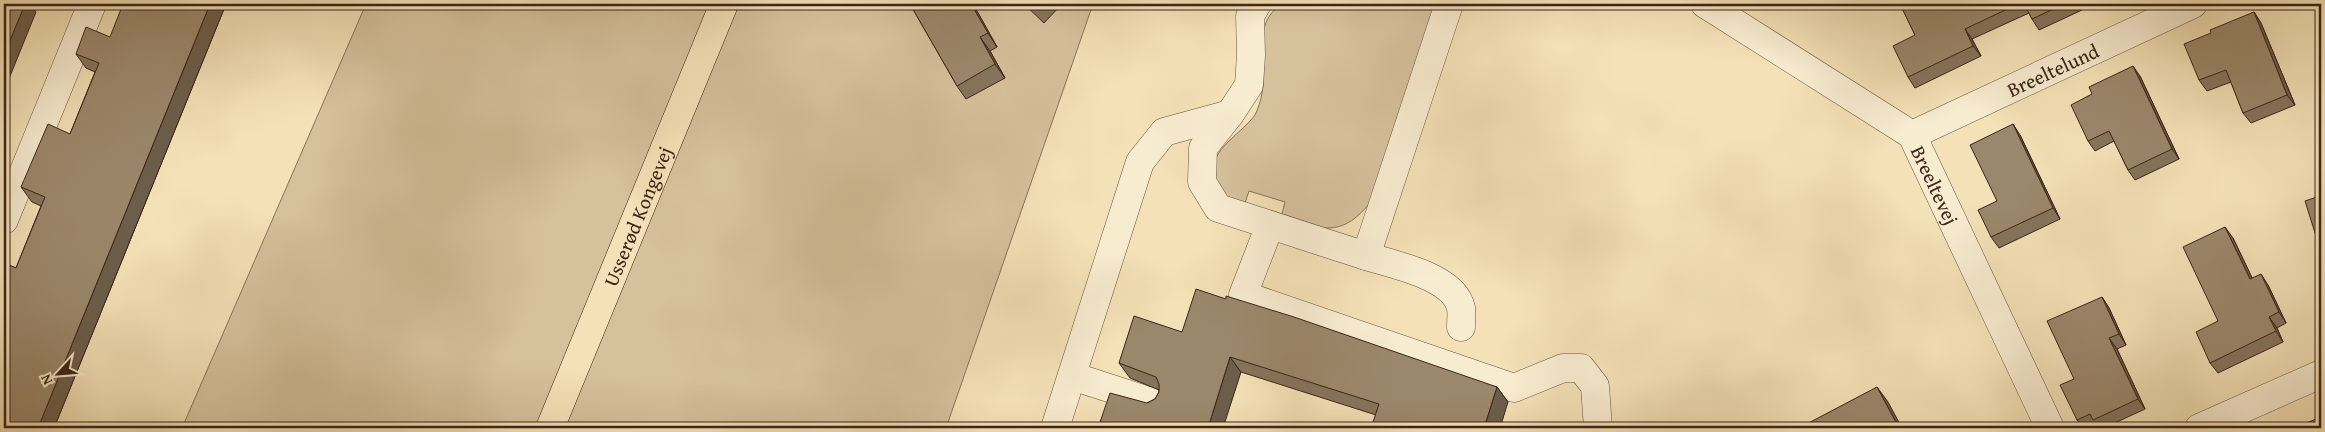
<svg xmlns="http://www.w3.org/2000/svg" width="2325" height="432" viewBox="0 0 2325 432" font-family="'Gentium Book Plus',serif">
  <style>
    .green { fill: #d5c19c; stroke: #88735a }
    .lines { fill: none; stroke-linecap: round; stroke-linejoin: round }
    .minor-casing { stroke: #695440; stroke-width: 29 }
    .major-casing { stroke: #3b2518; stroke-width: 29 }
    .minor { stroke: #f8ecd0; stroke-width: 28 }
    .major { stroke: #f4e1b7; stroke-width: 28 }
    .wall { fill: #85745c; stroke: #3b2518 }
    .shaded-wall { fill: #6c5e4b; stroke: #3b2518 }
    .building { fill: #9b876b; stroke: #3b2518 }
    .labels { text-anchor: middle; dominant-baseline: central; stroke-width: 5; stroke-linejoin: round; paint-order: stroke }
    .street-label { font-size: 20px; fill: #3b2518; stroke: #f8ecd0 }
  </style>
  <rect width="100%" height="100%" fill="#f4e1b7"/>
  <filter id="stains"><feTurbulence type="fractalNoise" baseFrequency=".004" numOctaves="4"/><feColorMatrix values="0 0 0 0 .2 0 0 0 0 .09 0 0 0 0 .02 0 0 0 .5 -.17"/></filter>
  <radialGradient id="worn" r=".72"><stop offset=".6" stop-color="#630" stop-opacity="0"/><stop offset="1" stop-color="#630" stop-opacity=".3"/></radialGradient>
  <path class="green" d="M 366,4 L 1093,4 L 946,428 L 182,428 Z
    M 1282,4 L 1436,4 L 1375,196 C 1345,238 1325,231 1281,218 L 1285,202 L 1249,191 L 1244,206 L 1218,192 C 1217,185 1213,176 1213,169 C 1214,147 1243,132 1255,115 C 1258,109 1261,100 1262,93 C 1269,62 1249,25 1282,4 Z"/>
  <g class="lines">
    <g class="minor-casing">
      <g id="minor">
        <path d="M 1257,4 L 1250,16 L 1251,55 L 1249,85 L 1230,114 L 1203,148 L 1202,182 L 1218,208 L 1366,256 L 1449,4"/>
        <path id="s1" d="M 1705,4 L 1912,135 L 2050,428"/>
        <path id="s2" d="M 1912,135 L 2193,4"/>
        <path d="M 4,220 L 92,4"/>
        <path d="M 1270,225 L 1243,295 L 1514,388 L 1563,368 L 1581,368 L 1595,386 L 1598,428"/>
        <path d="M 1366,256 C 1394,265 1454,276 1461,308 C 1462,314 1461,321 1461,327"/>
        <path d="M 1072,376 L 1155,403"/>
        <path d="M 1055,428 L 1140,162 L 1164,132 L 1230,114"/>
        <path d="M 2199,428 L 2321,374"/>
      </g>
    </g>
    <g class="major-casing">
      <g id="major">
        <path id="s3" d="M 550,428 L 724,4"/>
      </g>
    </g>
    <use href="#minor" class="minor"/>
    <use href="#major" class="major"/>
  </g>
  <path class="wall" d="M 226,4 L 54,428 L 4,428 L 4,263 L 16,268 L 41,206 L 32,202 L 21,187 L 70,134 L 95,72 L 86,68 L 76,54 Z
    M 910,4 L 973,4 L 997,47 L 990,51 L 1005,78 L 966,99 L 957,86 Z
    M 1024,4 L 1062,4 L 1044,23 Z
    M 1900,4 L 2079,4 L 2082,10 L 2039,30 L 2032,19 L 2029,13 L 1972,39 L 1981,56 L 1915,88 L 1908,77 L 1915,35 Z
    M 2254,12 L 2261,23 L 2295,105 L 2251,123 L 2243,113 L 2231,82 L 2207,91 L 2199,80 L 2211,33 Z
    M 2140,76 L 2179,159 L 2135,180 L 2128,170 L 2114,141 L 2095,151 L 2088,141 Z
    M 2020,135 L 2060,219 L 1999,248 L 1991,237 L 1997,201 Z
    M 2233,238 L 2252,278 L 2268,285 L 2286,323 L 2277,328 L 2283,342 L 2218,373 L 2210,363 Z
    M 2102,297 L 2109,308 L 2126,345 L 2117,349 L 2145,409 L 2104,428 L 2099,428 L 2097,425 L 2089,428 L 2083,428 L 2077,420 Z
    M 1182,332 L 1497,387 L 1508,402 L 1376,415 L 1241,372 L 1147,403 L 1155,399 L 1159,392 L 1159,390 L 1130,378 L 1119,363 Z"/>
  <path class="shaded-wall" d="M 25,4 L 30,4 L 36,12 L 4,91 L 4,55 Z
    M 210,4 L 226,4 L 54,428 L 38,428 Z
    M 971,4 L 973,4 L 997,47 L 988,33 Z
    M 2254,12 L 2261,23 L 2295,105 L 2287,95 Z
    M 1965,29 L 1972,39 L 1981,56 L 1973,46 Z
    M 980,37 L 990,51 L 1005,78 L 995,64 Z
    M 2133,66 L 2140,76 L 2179,159 L 2172,149 Z
    M 2013,124 L 2020,135 L 2060,219 L 2053,208 Z
    M 2225,227 L 2233,238 L 2258,290 L 2250,279 Z
    M 2261,274 L 2268,285 L 2286,323 L 2279,312 Z
    M 2102,297 L 2109,308 L 2126,345 L 2119,334 Z
    M 2269,317 L 2277,328 L 2283,342 L 2276,331 Z
    M 2109,338 L 2117,349 L 2145,409 L 2138,399 Z
    M 1230,357 L 1241,372 L 1223,428 L 1208,428 Z
    M 1497,387 L 1508,402 L 1500,428 L 1484,428 Z
    M 1877,387 L 1888,402 L 1902,428 L 1900,428 L 1898,426 Z"/>
  <path class="building" d="M 4,4 L 25,4 L 4,55 Z
    M 123,4 L 210,4 L 38,428 L 4,428 L 4,296 L 5,294 L 4,294 L 4,263 L 16,268 L 45,197 L 21,187 L 48,124 L 70,134 L 99,63 L 76,54 L 86,27 L 110,37 Z
    M 910,4 L 971,4 L 988,33 L 980,37 L 995,64 L 957,86 Z
    M 1029,4 L 1039,4 L 1034,9 Z
    M 1900,4 L 2018,4 L 1965,29 L 1973,46 L 1908,77 L 1893,46 L 1915,35 Z
    M 2024,4 L 2064,4 L 2032,19 Z
    M 2254,12 L 2287,95 L 2243,113 L 2226,70 L 2199,80 L 2184,44 L 2211,33 L 2210,30 Z
    M 2133,66 L 2172,149 L 2128,170 L 2109,131 L 2088,141 L 2071,105 L 2092,94 L 2089,87 Z
    M 2013,124 L 2053,208 L 1991,237 L 1978,210 L 1997,201 L 1970,145 Z
    M 2319,192 L 2321,192 L 2321,252 L 2305,201 L 2320,196 Z
    M 2225,227 L 2250,279 L 2261,274 L 2279,312 L 2269,317 L 2276,331 L 2210,363 L 2196,332 L 2218,321 L 2183,247 Z
    M 1196,289 L 1226,299 L 1226,296 L 1294,317 L 1497,387 L 1484,428 L 1371,428 L 1379,404 L 1230,357 L 1208,428 L 1098,428 L 1110,393 L 1147,403 L 1155,399 L 1159,392 L 1159,384 L 1156,377 L 1119,363 L 1134,316 L 1182,332 Z
    M 2102,297 L 2119,334 L 2109,338 L 2138,399 L 2093,420 L 2090,414 L 2077,420 L 2060,385 L 2074,379 L 2047,321 Z
    M 1877,387 L 1898,426 L 1893,428 L 1799,428 Z
    M 2321,417 L 2321,428 L 2294,428 Z"/>
  <g class="labels">
    <g class="street-label">
      <text stroke="none"><textPath href="#s2" startOffset="155">Breeltelund</textPath></text>
      <text stroke="none"><textPath href="#s1" startOffset="300">Breeltevej</textPath></text>
      <text stroke="none"><textPath href="#s3" startOffset="229">Usserød Kongevej</textPath></text>
    </g>
  </g>
  <rect width="2325" height="432" fill="none" stroke="#f4e1b7" stroke-width="20"/>
  <rect x="5" y="5" width="2315" height="422" fill="none" stroke="#3b2518" stroke-width="2.5"/>
  <rect x="10" y="10" width="2305" height="412" fill="none" stroke="#3b2518"/>
  <g transform="translate(58 374) rotate(244)" stroke="#f8ecd0" stroke-width="4" paint-order="stroke">
  <path d="M0-4L9 19L0 12L-9 19Z" fill="#3b2518"/>
  <text y="-8" font-size="14" font-weight="bold" text-anchor="middle" fill="#3b2518">N</text>
  </g>
  <rect width="100%" height="100%" filter="url(#stains)"/>
  <rect width="100%" height="100%" fill="url(#worn)"/>
</svg>
